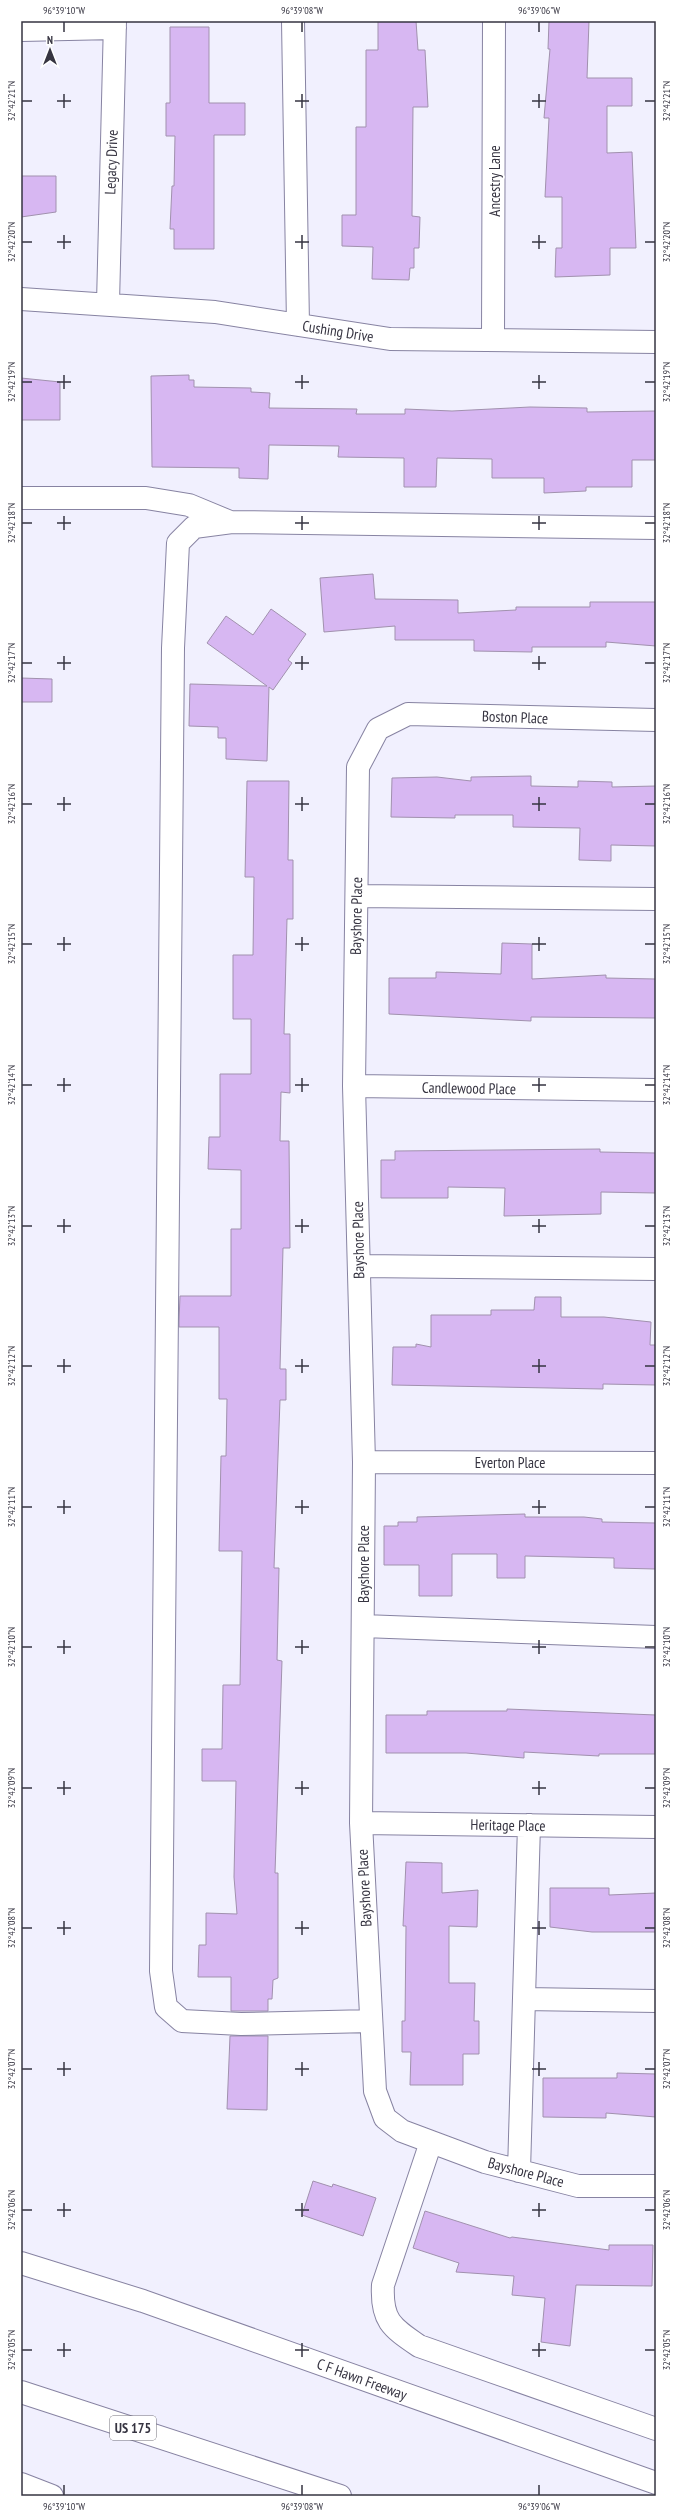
<svg xmlns="http://www.w3.org/2000/svg" width="677" height="2517" viewBox="0 0 677 2517" font-family="'PT Sans Narrow',sans-serif">
  <style>
    .building { fill: #d7b7f2; stroke: #a191ae }
    .lines { fill: none; stroke-linecap: round; stroke-linejoin: round }
    .minor-casing { stroke: #8783a2; stroke-width: 24 }
    .major-casing { stroke: #8783a2; stroke-width: 24 }
    .highway-casing { stroke: #8783a2; stroke-width: 24 }
    .minor { stroke: #fff; stroke-width: 22 }
    .major { stroke: #fff; stroke-width: 22 }
    .highway { stroke: #fff; stroke-width: 22 }
    .ticks { fill: none; stroke: #363441; stroke-width: 1.5 }
    .labels { text-anchor: middle; dominant-baseline: central; stroke-width: 3.5; stroke-linejoin: round; paint-order: stroke }
    .shield { fill: #fff; stroke: #72717a; stroke-width: 1 }
    .shield-label { font-size: 14px; font-weight: bold; fill: #363441 }
    .street-label { font-size: 15px; fill: #363441; stroke: #fff }
    .neatline { fill: none; stroke: #363441; stroke-width: 1.5 }
    .ticks-label { font-size: 10px; text-anchor: middle; fill: #363441 }
  </style>
  <rect width="100%" height="100%" fill="#f1f0fe"/>
  <path class="building" d="M 378,21 L 416,21 L 418,50 L 425,50 L 428,107 L 413,107 L 412,216 L 420,217 L 419,248 L 414,248 L 414,268 L 410,268 L 409,280 L 372,279 L 373,247 L 342,246 L 342,215 L 356,215 L 356,127 L 366,127 L 366,50 L 378,50 Z
    M 549,21 L 589,21 L 587,78 L 632,78 L 632,106 L 607,106 L 607,153 L 632,152 L 636,248 L 610,248 L 610,275 L 555,277 L 556,248 L 562,248 L 562,197 L 545,197 L 549,118 L 544,118 L 550,49 L 548,49 Z
    M 170,27 L 209,27 L 209,103 L 245,103 L 245,135 L 214,135 L 214,249 L 174,249 L 174,229 L 170,229 L 172,186 L 174,186 L 175,136 L 166,136 L 166,103 L 170,103 Z
    M 21,176 L 56,176 L 56,212 L 21,217 Z
    M 189,375 L 189,380 L 194,380 L 194,387 L 251,388 L 251,392 L 270,393 L 269,408 L 357,409 L 356,414 L 405,414 L 405,409 L 452,411 L 530,407 L 587,408 L 587,412 L 656,411 L 656,460 L 632,460 L 632,487 L 586,487 L 586,491 L 544,493 L 544,478 L 492,478 L 492,459 L 437,458 L 436,487 L 404,487 L 404,458 L 338,457 L 339,446 L 269,445 L 268,479 L 239,478 L 239,468 L 152,467 L 151,376 Z
    M 21,378 L 60,382 L 60,420 L 21,420 Z
    M 373,574 L 375,599 L 458,600 L 458,613 L 516,610 L 516,607 L 590,607 L 590,602 L 656,602 L 656,646 L 606,642 L 606,647 L 532,647 L 532,652 L 474,651 L 474,640 L 395,640 L 395,626 L 324,632 L 320,578 Z
    M 271,609 L 306,634 L 288,660 L 292,663 L 273,690 L 269,687 L 267,761 L 226,759 L 226,738 L 218,738 L 218,727 L 189,726 L 190,684 L 267,686 L 207,643 L 226,616 L 253,635 Z
    M 21,678 L 52,679 L 52,702 L 21,702 Z
    M 531,776 L 531,786 L 578,787 L 578,781 L 612,782 L 612,787 L 656,786 L 656,846 L 611,845 L 611,861 L 579,860 L 580,828 L 513,827 L 513,815 L 455,815 L 455,818 L 391,817 L 392,778 L 437,777 L 471,781 L 471,777 Z
    M 247,781 L 289,781 L 288,860 L 293,860 L 293,919 L 287,919 L 284,1034 L 290,1034 L 290,1093 L 281,1092 L 280,1141 L 289,1141 L 290,1248 L 283,1248 L 280,1369 L 286,1369 L 286,1400 L 280,1400 L 274,1568 L 279,1568 L 277,1660 L 282,1661 L 275,1873 L 278,1873 L 278,1978 L 273,1980 L 272,1999 L 268,1999 L 268,2011 L 231,2011 L 231,1977 L 198,1977 L 199,1945 L 206,1945 L 206,1913 L 237,1914 L 234,1877 L 236,1781 L 202,1781 L 202,1749 L 222,1749 L 223,1685 L 240,1685 L 242,1551 L 219,1551 L 221,1456 L 226,1456 L 227,1399 L 219,1399 L 219,1327 L 179,1327 L 179,1321 L 180,1296 L 231,1296 L 231,1229 L 241,1229 L 241,1170 L 208,1169 L 209,1137 L 220,1137 L 220,1074 L 251,1074 L 251,1019 L 233,1019 L 233,955 L 253,955 L 254,877 L 245,877 Z
    M 502,943 L 532,944 L 532,979 L 606,975 L 606,978 L 656,979 L 656,1018 L 531,1017 L 531,1021 L 389,1014 L 389,978 L 436,978 L 436,972 L 501,974 Z
    M 600,1149 L 600,1152 L 656,1153 L 656,1193 L 601,1192 L 601,1214 L 504,1216 L 505,1188 L 448,1187 L 448,1198 L 381,1198 L 381,1160 L 395,1160 L 395,1151 Z
    M 535,1297 L 561,1297 L 561,1317 L 604,1317 L 651,1322 L 650,1345 L 656,1345 L 656,1385 L 603,1384 L 603,1389 L 392,1385 L 393,1347 L 416,1347 L 416,1344 L 431,1347 L 431,1315 L 491,1315 L 491,1310 L 534,1310 Z
    M 525,1514 L 525,1517 L 584,1517 L 602,1519 L 602,1522 L 656,1523 L 656,1569 L 614,1568 L 614,1558 L 525,1556 L 525,1578 L 497,1578 L 497,1554 L 452,1554 L 452,1596 L 419,1596 L 419,1565 L 384,1565 L 384,1526 L 398,1526 L 398,1522 L 417,1522 L 417,1517 Z
    M 507,1709 L 656,1715 L 656,1754 L 599,1754 L 599,1756 L 524,1752 L 524,1758 L 466,1753 L 386,1753 L 386,1715 L 427,1715 L 427,1711 L 507,1711 Z
    M 406,1862 L 442,1863 L 442,1893 L 478,1890 L 477,1927 L 449,1926 L 449,1983 L 475,1983 L 474,2021 L 479,2021 L 479,2054 L 463,2054 L 463,2085 L 410,2085 L 411,2052 L 402,2052 L 402,2021 L 405,2021 L 406,1926 L 403,1926 Z
    M 550,1888 L 609,1888 L 609,1895 L 656,1893 L 656,1932 L 592,1932 L 550,1927 Z
    M 230,2036 L 268,2036 L 267,2110 L 227,2109 Z
    M 617,2073 L 656,2074 L 656,2117 L 606,2113 L 606,2118 L 543,2117 L 543,2078 L 617,2078 Z
    M 313,2181 L 332,2187 L 333,2184 L 376,2198 L 363,2236 L 302,2215 Z
    M 425,2211 L 510,2238 L 512,2237 L 609,2250 L 609,2245 L 653,2245 L 652,2286 L 576,2285 L 570,2346 L 541,2342 L 545,2298 L 512,2295 L 514,2276 L 456,2272 L 459,2263 L 413,2248 Z"/>
  <g class="lines">
    <g class="minor-casing">
      <path id="minor" d="M 293,21 L 298,325
        M 21,30 L 115,28
        M 21,299 L 215,312 L 390,339 L 656,342
        M 108,303 L 115,21
        M 493,340 L 494,21
        M 21,498 L 146,498 L 189,505 L 230,522
        M 656,720 L 408,714 L 378,729 L 358,767 L 354,1086 L 364,1462 L 361,1823 L 375,2091 L 385,2118 L 402,2131 L 485,2162 L 578,2186 L 656,2186
        M 357,896 L 656,899
        M 354,1086 L 656,1090
        M 359,1266 L 656,1269
        M 364,1462 L 656,1463
        M 363,1626 L 656,1637
        M 361,1823 L 656,1827
        M 524,1999 L 656,2001
        M 371,2021 L 241,2024 L 182,2021 L 166,2007 L 161,1971 L 173,648 L 178,543 L 194,527 L 232,522 L 656,528
        M 431,2142 L 383,2285 C 381,2320 391,2327 419,2346 L 656,2429
        M 519,2171 L 529,1825"/>
    </g>
    <g class="major-casing">
      <path id="major" d="M 21,2263 L 143,2301 L 656,2483"/>
    </g>
    <g class="highway-casing">
      <path id="highway" d="M 21,2392 L 340,2496
        M 21,2484 L 52,2496"/>
    </g>
    <use href="#minor" class="minor"/>
    <use href="#major" class="major"/>
    <use href="#highway" class="highway"/>
  </g>
  <path class="ticks" d="M 64,22 L 64,32M 302,22 L 302,32M 539,22 L 539,32M 64,94 L 64,108M 302,94 L 302,108M 539,94 L 539,108M 22,101 L 32,101M 57,101 L 71,101M 295,101 L 309,101M 532,101 L 546,101M 645,101 L 655,101M 64,235 L 64,249M 302,235 L 302,249M 539,235 L 539,249M 22,242 L 32,242M 57,242 L 71,242M 295,242 L 309,242M 532,242 L 546,242M 645,242 L 655,242M 64,375 L 64,389M 302,375 L 302,389M 539,375 L 539,389M 22,382 L 32,382M 57,382 L 71,382M 295,382 L 309,382M 532,382 L 546,382M 645,382 L 655,382M 64,516 L 64,530M 302,516 L 302,530M 539,516 L 539,530M 22,523 L 32,523M 57,523 L 71,523M 295,523 L 309,523M 532,523 L 546,523M 645,523 L 655,523M 64,656 L 64,670M 302,656 L 302,670M 539,656 L 539,670M 22,663 L 32,663M 57,663 L 71,663M 295,663 L 309,663M 532,663 L 546,663M 645,663 L 655,663M 64,797 L 64,811M 302,797 L 302,811M 539,797 L 539,811M 22,804 L 32,804M 57,804 L 71,804M 295,804 L 309,804M 532,804 L 546,804M 645,804 L 655,804M 64,937 L 64,951M 302,937 L 302,951M 539,937 L 539,951M 22,944 L 32,944M 57,944 L 71,944M 295,944 L 309,944M 532,944 L 546,944M 645,944 L 655,944M 64,1078 L 64,1092M 302,1078 L 302,1092M 539,1078 L 539,1092M 22,1085 L 32,1085M 57,1085 L 71,1085M 295,1085 L 309,1085M 532,1085 L 546,1085M 645,1085 L 655,1085M 64,1219 L 64,1233M 302,1219 L 302,1233M 539,1219 L 539,1233M 22,1226 L 32,1226M 57,1226 L 71,1226M 295,1226 L 309,1226M 532,1226 L 546,1226M 645,1226 L 655,1226M 64,1359 L 64,1373M 302,1359 L 302,1373M 539,1359 L 539,1373M 22,1366 L 32,1366M 57,1366 L 71,1366M 295,1366 L 309,1366M 532,1366 L 546,1366M 645,1366 L 655,1366M 64,1500 L 64,1514M 302,1500 L 302,1514M 539,1500 L 539,1514M 22,1507 L 32,1507M 57,1507 L 71,1507M 295,1507 L 309,1507M 532,1507 L 546,1507M 645,1507 L 655,1507M 64,1640 L 64,1654M 302,1640 L 302,1654M 539,1640 L 539,1654M 22,1647 L 32,1647M 57,1647 L 71,1647M 295,1647 L 309,1647M 532,1647 L 546,1647M 645,1647 L 655,1647M 64,1781 L 64,1795M 302,1781 L 302,1795M 539,1781 L 539,1795M 22,1788 L 32,1788M 57,1788 L 71,1788M 295,1788 L 309,1788M 532,1788 L 546,1788M 645,1788 L 655,1788M 64,1921 L 64,1935M 302,1921 L 302,1935M 539,1921 L 539,1935M 22,1928 L 32,1928M 57,1928 L 71,1928M 295,1928 L 309,1928M 532,1928 L 546,1928M 645,1928 L 655,1928M 64,2062 L 64,2076M 302,2062 L 302,2076M 539,2062 L 539,2076M 22,2069 L 32,2069M 57,2069 L 71,2069M 295,2069 L 309,2069M 532,2069 L 546,2069M 645,2069 L 655,2069M 64,2203 L 64,2217M 302,2203 L 302,2217M 539,2203 L 539,2217M 22,2210 L 32,2210M 57,2210 L 71,2210M 295,2210 L 309,2210M 532,2210 L 546,2210M 645,2210 L 655,2210M 64,2343 L 64,2357M 302,2343 L 302,2357M 539,2343 L 539,2357M 22,2350 L 32,2350M 57,2350 L 71,2350M 295,2350 L 309,2350M 532,2350 L 546,2350M 645,2350 L 655,2350M 64,2485 L 64,2495M 302,2485 L 302,2495M 539,2485 L 539,2495"/>
  <g class="labels">
    <rect class="shield" x="110" y="2416" width="46" height="24" rx="3"/>
    <g class="shield-label">
      <text x="133" y="2428">US 175</text>
    </g>
    <g class="street-label">
      <text transform="translate(111 162) rotate(-88)">Legacy Drive</text>
      <text transform="translate(494 181) rotate(-90)">Ancestry Lane</text>
      <text transform="translate(338 331) rotate(9)">Cushing Drive</text>
      <text transform="translate(515 717) rotate(2)">Boston Place</text>
      <text transform="translate(356 916) rotate(-89)">Bayshore Place</text>
      <text transform="translate(469 1088) rotate(1)">Candlewood Place</text>
      <text transform="translate(358 1240) rotate(-91)">Bayshore Place</text>
      <text x="510" y="1462">Everton Place</text>
      <text transform="translate(363 1564) rotate(-90)">Bayshore Place</text>
      <text transform="translate(508 1825) rotate(1)">Heritage Place</text>
      <text transform="translate(364 1888) rotate(-93)">Bayshore Place</text>
      <text transform="translate(526 2172) rotate(15)">Bayshore Place</text>
      <text transform="translate(362 2379) rotate(20)">C F Hawn Freeway</text>
    </g>
  </g>
  <rect width="677" height="2517" fill="none" stroke="#ffffff" stroke-width="44"/>
  <g transform="translate(50 50)" stroke="#ffffff" stroke-width="3" paint-order="stroke">
  <path d="M0-3L7 15L0 10L-7 15Z" fill="#363441"/>
  <text y="-6" font-size="11" font-weight="bold" text-anchor="middle" fill="#363441">N</text>
  </g>
  <rect x="22" y="22" width="633" height="2473" class="neatline"/>
  <g class="ticks-label">
    <text x="64" y="14">96°39'10"W</text>
    <text x="302" y="14">96°39'08"W</text>
    <text x="539" y="14">96°39'06"W</text>
    <text transform="translate(11 101) rotate(-90)" y="4">32°42'21"N</text>
    <text transform="translate(666 101) rotate(-90)" y="4">32°42'21"N</text>
    <text transform="translate(11 242) rotate(-90)" y="4">32°42'20"N</text>
    <text transform="translate(666 242) rotate(-90)" y="4">32°42'20"N</text>
    <text transform="translate(11 382) rotate(-90)" y="4">32°42'19"N</text>
    <text transform="translate(666 382) rotate(-90)" y="4">32°42'19"N</text>
    <text transform="translate(11 523) rotate(-90)" y="4">32°42'18"N</text>
    <text transform="translate(666 523) rotate(-90)" y="4">32°42'18"N</text>
    <text transform="translate(11 663) rotate(-90)" y="4">32°42'17"N</text>
    <text transform="translate(666 663) rotate(-90)" y="4">32°42'17"N</text>
    <text transform="translate(11 804) rotate(-90)" y="4">32°42'16"N</text>
    <text transform="translate(666 804) rotate(-90)" y="4">32°42'16"N</text>
    <text transform="translate(11 944) rotate(-90)" y="4">32°42'15"N</text>
    <text transform="translate(666 944) rotate(-90)" y="4">32°42'15"N</text>
    <text transform="translate(11 1085) rotate(-90)" y="4">32°42'14"N</text>
    <text transform="translate(666 1085) rotate(-90)" y="4">32°42'14"N</text>
    <text transform="translate(11 1226) rotate(-90)" y="4">32°42'13"N</text>
    <text transform="translate(666 1226) rotate(-90)" y="4">32°42'13"N</text>
    <text transform="translate(11 1366) rotate(-90)" y="4">32°42'12"N</text>
    <text transform="translate(666 1366) rotate(-90)" y="4">32°42'12"N</text>
    <text transform="translate(11 1507) rotate(-90)" y="4">32°42'11"N</text>
    <text transform="translate(666 1507) rotate(-90)" y="4">32°42'11"N</text>
    <text transform="translate(11 1647) rotate(-90)" y="4">32°42'10"N</text>
    <text transform="translate(666 1647) rotate(-90)" y="4">32°42'10"N</text>
    <text transform="translate(11 1788) rotate(-90)" y="4">32°42'09"N</text>
    <text transform="translate(666 1788) rotate(-90)" y="4">32°42'09"N</text>
    <text transform="translate(11 1928) rotate(-90)" y="4">32°42'08"N</text>
    <text transform="translate(666 1928) rotate(-90)" y="4">32°42'08"N</text>
    <text transform="translate(11 2069) rotate(-90)" y="4">32°42'07"N</text>
    <text transform="translate(666 2069) rotate(-90)" y="4">32°42'07"N</text>
    <text transform="translate(11 2210) rotate(-90)" y="4">32°42'06"N</text>
    <text transform="translate(666 2210) rotate(-90)" y="4">32°42'06"N</text>
    <text transform="translate(11 2350) rotate(-90)" y="4">32°42'05"N</text>
    <text transform="translate(666 2350) rotate(-90)" y="4">32°42'05"N</text>
    <text x="64" y="2510">96°39'10"W</text>
    <text x="302" y="2510">96°39'08"W</text>
    <text x="539" y="2510">96°39'06"W</text>
  </g>
</svg>
